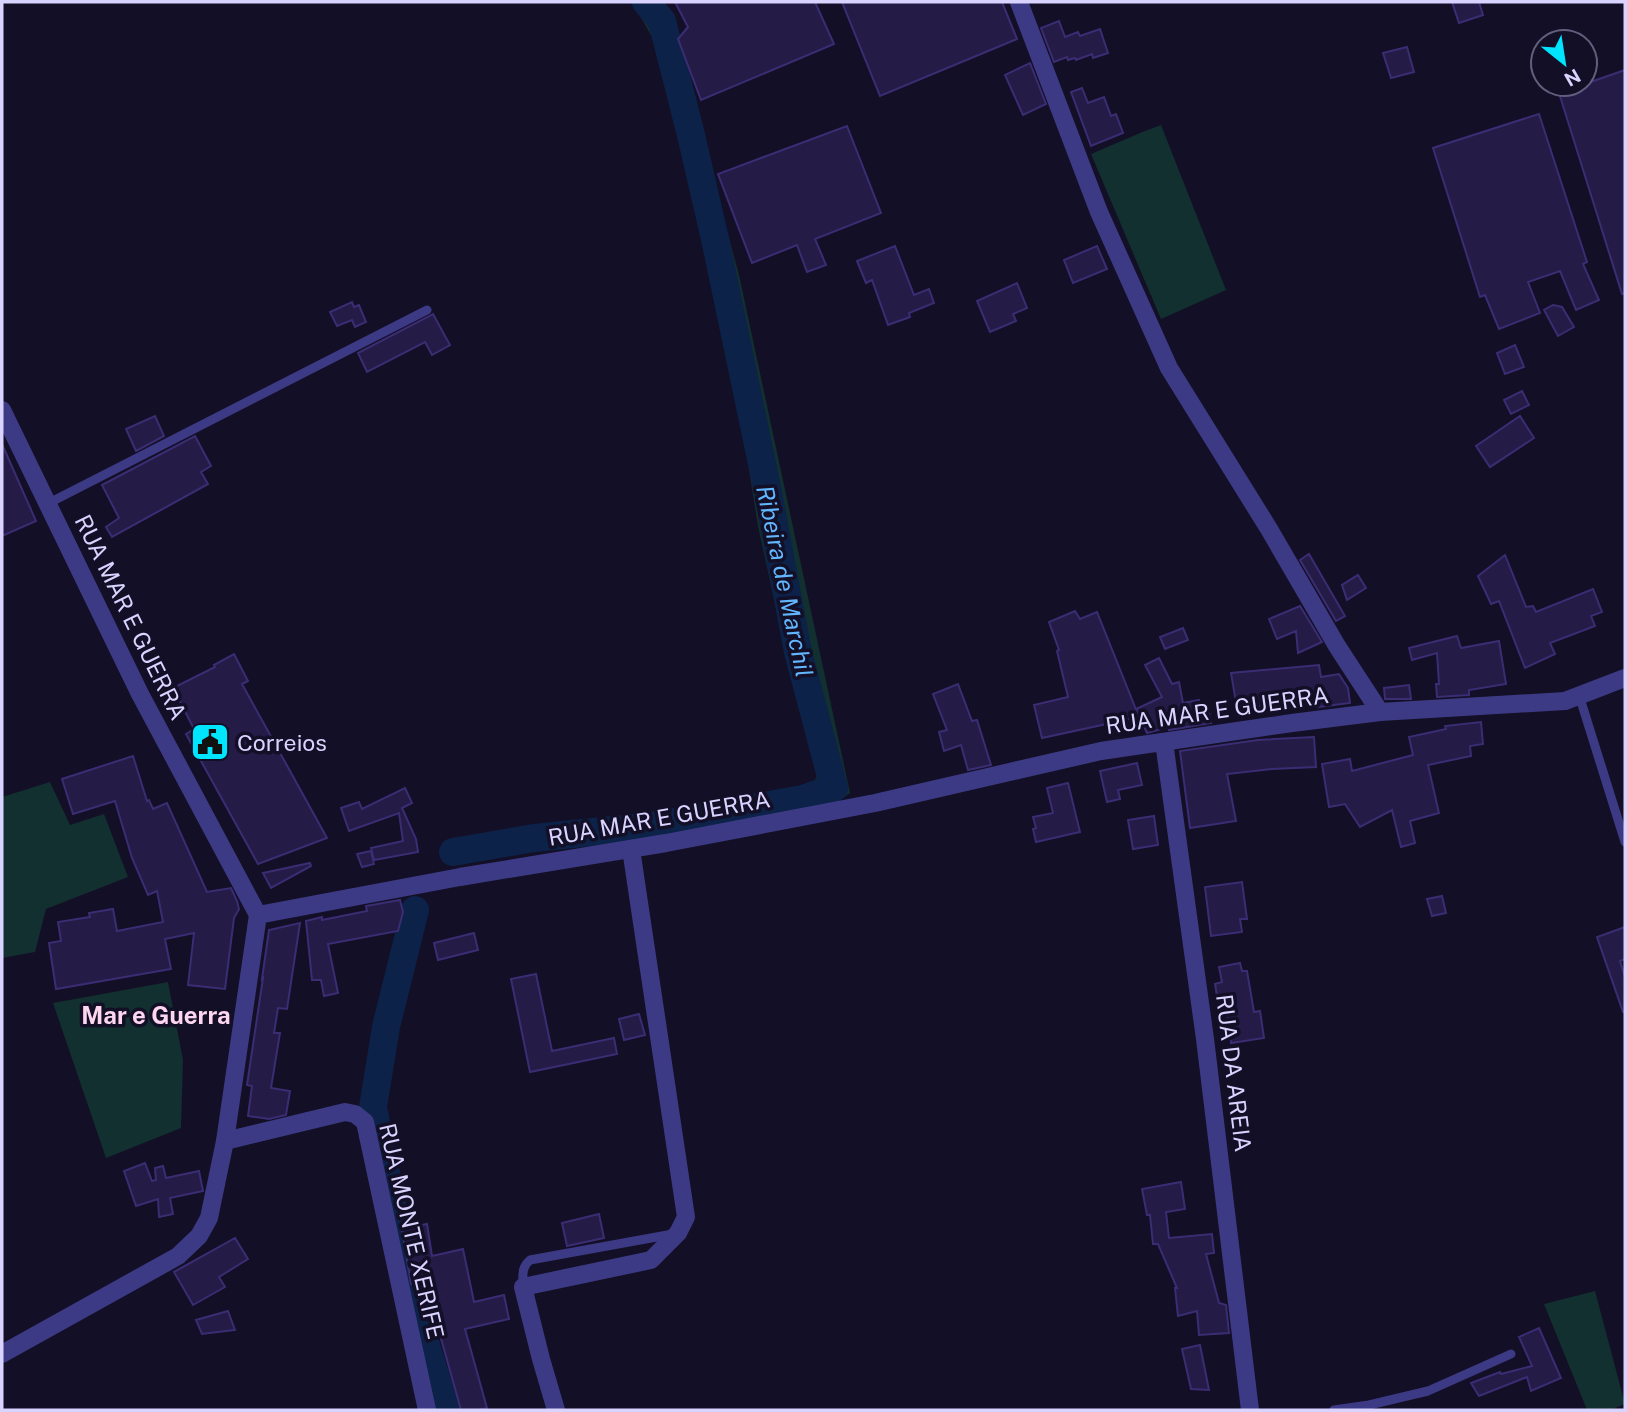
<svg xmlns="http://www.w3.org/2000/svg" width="1627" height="1412" viewBox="0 0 1627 1412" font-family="'Public Sans',sans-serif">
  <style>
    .green { fill: #12302f }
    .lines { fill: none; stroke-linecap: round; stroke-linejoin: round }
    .river { stroke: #0c2248; stroke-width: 28 }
    .building { fill: #241b47; stroke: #3b2d73; stroke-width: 2 }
    .service { stroke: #3d3a85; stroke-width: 9 }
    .minor { stroke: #3d3a85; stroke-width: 18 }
    .tertiary { stroke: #3d3a85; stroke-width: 18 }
    .labels { text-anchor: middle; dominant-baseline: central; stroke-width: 7; stroke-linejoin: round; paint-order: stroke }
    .street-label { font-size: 23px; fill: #d9d4ff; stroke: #130f26 }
    .poi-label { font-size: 23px; fill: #d9d4ff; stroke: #130f26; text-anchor: start }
    .water-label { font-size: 24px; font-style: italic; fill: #62b6ff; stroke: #130f26 }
    .neighbourhood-label { font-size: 24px; font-weight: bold; fill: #ffd6f0; stroke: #130f26 }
  </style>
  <rect width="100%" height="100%" fill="#130f26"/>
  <path class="green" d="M 629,2 L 662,2 L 674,28 L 691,106 L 710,168 L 739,275 L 850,793 L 840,800 L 821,806 L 814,785 L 818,770 L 795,694 L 758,526 L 733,370 L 687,164 L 652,37 L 634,5 Z
    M 1161,125 L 1226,290 L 1161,319 L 1091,154 L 1140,133 Z
    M 50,782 L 70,825 L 104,814 L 128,877 L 46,909 L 35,952 L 2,958 L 2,797 Z
    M 168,982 L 183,1060 L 181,1128 L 106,1158 L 53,1003 Z
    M 1595,1291 L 1625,1404 L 1610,1410 L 1587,1410 L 1544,1304 Z"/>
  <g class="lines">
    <path class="river" d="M 453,852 L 534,838 L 652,826 L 803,799 L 834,788 L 798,652 L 766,483 L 715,239 L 691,135 L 662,21 L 646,2
      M 415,910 L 386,1027 L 373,1107 L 392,1204 L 402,1267 L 446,1410"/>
  </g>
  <path class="building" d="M 675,2 L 815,2 L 834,44 L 701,100 L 678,39 L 688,27 Z
    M 842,2 L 1002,2 L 1017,39 L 880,96 Z
    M 1452,2 L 1479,2 L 1483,15 L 1459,23 Z
    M 1059,21 L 1065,37 L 1078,32 L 1080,36 L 1100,29 L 1108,53 L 1093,58 L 1092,54 L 1076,60 L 1075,58 L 1068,60 L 1067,57 L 1054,62 L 1041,28 Z
    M 1407,47 L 1414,72 L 1391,78 L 1383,53 Z
    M 1030,63 L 1046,104 L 1023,115 L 1005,75 Z
    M 1625,70 L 1625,293 L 1622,294 L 1559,93 Z
    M 1082,88 L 1088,103 L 1104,97 L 1111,116 L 1116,114 L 1123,133 L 1091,146 L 1071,92 Z
    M 1539,114 L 1587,262 L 1583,264 L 1599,300 L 1576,310 L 1560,271 L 1528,282 L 1540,313 L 1499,329 L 1485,295 L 1480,297 L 1433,148 Z
    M 847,126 L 881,213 L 815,239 L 826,265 L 807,272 L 797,245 L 752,263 L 718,174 Z
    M 895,246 L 914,295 L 929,289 L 934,303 L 909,313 L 910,317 L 888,325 L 872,280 L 866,283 L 857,261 Z
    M 1097,246 L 1107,269 L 1073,283 L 1064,260 Z
    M 1017,283 L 1027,308 L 1013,314 L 1016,321 L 990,332 L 977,301 Z
    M 352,302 L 354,307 L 359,305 L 366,322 L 355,327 L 352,320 L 337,326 L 330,312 Z
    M 1553,305 L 1562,307 L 1574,327 L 1558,336 L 1544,310 Z
    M 433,314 L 450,345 L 432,355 L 425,342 L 367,372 L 358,353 Z
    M 1515,345 L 1524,367 L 1505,374 L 1497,353 Z
    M 1522,391 L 1529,405 L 1511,414 L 1504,400 Z
    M 155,416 L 164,436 L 136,451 L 126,429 Z
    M 1520,416 L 1534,438 L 1490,467 L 1476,446 Z
    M 195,436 L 211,466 L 201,472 L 208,484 L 112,537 L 106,527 L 119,518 L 102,485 Z
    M 2,444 L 36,521 L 2,536 Z
    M 1309,554 L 1345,616 L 1336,621 L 1300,560 Z
    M 1505,555 L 1526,607 L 1533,606 L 1536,612 L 1593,589 L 1602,612 L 1591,616 L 1595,626 L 1550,643 L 1555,654 L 1525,668 L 1499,601 L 1491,604 L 1478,576 Z
    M 1358,575 L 1366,588 L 1347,600 L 1342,585 Z
    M 1300,606 L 1322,642 L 1298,653 L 1296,631 L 1277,639 L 1269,619 Z
    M 1075,611 L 1080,619 L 1097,612 L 1139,717 L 1042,738 L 1034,705 L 1068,697 L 1057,651 L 1059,650 L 1049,622 Z
    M 1183,628 L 1188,640 L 1165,649 L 1160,637 Z
    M 1457,636 L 1461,648 L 1499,641 L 1506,684 L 1469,690 L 1469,695 L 1437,697 L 1436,684 L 1439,684 L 1437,653 L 1412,660 L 1409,648 Z
    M 234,654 L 248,681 L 242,684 L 327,838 L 258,864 L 186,734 L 194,729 L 173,688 L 215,667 L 214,665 Z
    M 1159,658 L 1172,684 L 1179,682 L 1183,703 L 1199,700 L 1201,714 L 1209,713 L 1211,723 L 1169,730 L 1168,727 L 1147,733 L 1136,709 L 1162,697 L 1145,665 Z
    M 1319,665 L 1321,677 L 1339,674 L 1348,688 L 1350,703 L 1318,707 L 1318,703 L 1262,710 L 1261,706 L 1237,709 L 1231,673 Z
    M 958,684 L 972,721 L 977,720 L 991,765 L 968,770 L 961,745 L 944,751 L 939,732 L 947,730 L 933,694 Z
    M 1409,685 L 1411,699 L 1385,699 L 1384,688 Z
    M 1481,722 L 1483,744 L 1470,746 L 1471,756 L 1428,765 L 1439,813 L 1410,821 L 1415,843 L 1401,847 L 1392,810 L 1360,827 L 1345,804 L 1329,807 L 1322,764 L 1350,759 L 1352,771 L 1413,755 L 1409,737 L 1446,729 L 1445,726 Z
    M 1314,737 L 1316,767 L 1272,769 L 1227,774 L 1236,821 L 1190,828 L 1180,751 L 1258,740 Z
    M 133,756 L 147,801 L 149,800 L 153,809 L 167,803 L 207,892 L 231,888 L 237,901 L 239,909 L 234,918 L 225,989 L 188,985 L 194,933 L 165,939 L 171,969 L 56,989 L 49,943 L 61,941 L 58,922 L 90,917 L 89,913 L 113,909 L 117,931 L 163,922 L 157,891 L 148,895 L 132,858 L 115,801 L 73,814 L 62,779 Z
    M 1137,763 L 1142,785 L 1118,790 L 1120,799 L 1107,802 L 1100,771 Z
    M 1068,783 L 1080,832 L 1036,842 L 1033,829 L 1036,828 L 1033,817 L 1053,813 L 1047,788 Z
    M 405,788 L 412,803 L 402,808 L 416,839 L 418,852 L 374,860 L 371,848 L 403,841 L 399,813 L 349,831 L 341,808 L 359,802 L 362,809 Z
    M 1154,816 L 1158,845 L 1133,849 L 1128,820 Z
    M 371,851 L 374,864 L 362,867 L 357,854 Z
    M 310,863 L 311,866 L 271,888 L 263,873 Z
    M 1242,882 L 1247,919 L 1240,919 L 1242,932 L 1211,936 L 1205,887 Z
    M 1442,896 L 1446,913 L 1432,916 L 1427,899 Z
    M 400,900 L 403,912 L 398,931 L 328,944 L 338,993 L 324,996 L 321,980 L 312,980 L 306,921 L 322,917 L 322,920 L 367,911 L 366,906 Z
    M 300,923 L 287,1009 L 278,1008 L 274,1033 L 280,1033 L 271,1088 L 290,1091 L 286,1115 L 269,1119 L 248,1116 L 252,1086 L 247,1085 L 263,978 L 262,979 L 269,930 Z
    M 1625,927 L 1625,959 L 1620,961 L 1625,977 L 1625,1012 L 1623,1012 L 1597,937 Z
    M 474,933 L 478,950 L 438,960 L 434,943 Z
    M 1240,963 L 1242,971 L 1247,971 L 1254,1012 L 1260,1011 L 1264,1038 L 1231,1043 L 1226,1007 L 1219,1008 L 1215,984 L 1222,982 L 1219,967 Z
    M 536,974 L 552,1051 L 614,1038 L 617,1054 L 530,1072 L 511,979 Z
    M 639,1014 L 645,1035 L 624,1040 L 619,1019 Z
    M 145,1163 L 152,1181 L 156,1180 L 155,1168 L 163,1166 L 166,1178 L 199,1171 L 203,1191 L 170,1198 L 173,1214 L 159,1217 L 158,1199 L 136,1206 L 124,1171 Z
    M 1181,1182 L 1185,1209 L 1166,1212 L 1169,1238 L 1212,1234 L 1214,1253 L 1206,1254 L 1219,1303 L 1226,1305 L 1229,1333 L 1199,1335 L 1197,1311 L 1178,1316 L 1175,1288 L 1177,1288 L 1158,1244 L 1153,1244 L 1150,1215 L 1147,1215 L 1142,1189 Z
    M 599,1214 L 604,1238 L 567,1246 L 562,1223 Z
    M 427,1224 L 432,1256 L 463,1249 L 474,1302 L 504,1295 L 509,1319 L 465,1329 L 487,1408 L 478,1410 L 461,1410 L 440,1335 L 430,1291 L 426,1292 L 424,1281 L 411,1284 L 402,1229 Z
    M 235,1238 L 248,1259 L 219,1277 L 225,1287 L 193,1305 L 174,1272 Z
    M 228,1311 L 235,1330 L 202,1334 L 196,1320 Z
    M 1539,1328 L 1561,1378 L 1531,1391 L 1527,1377 L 1479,1396 L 1471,1383 L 1500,1372 L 1501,1374 L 1532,1366 L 1519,1337 Z
    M 1200,1345 L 1209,1390 L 1191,1389 L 1182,1349 Z"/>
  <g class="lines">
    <path class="service" d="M 47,504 L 427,310
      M 1579,695 L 1625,842
      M 523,1287 C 523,1275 521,1268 530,1260 L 673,1234
      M 1334,1410 L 1369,1405 L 1428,1391 L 1511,1354"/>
    <path class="minor" d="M 1019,2 L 1099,212 L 1169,368 L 1269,529 L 1337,646 L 1380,712
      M 225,1141 L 345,1112 L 355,1114 L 365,1122 L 427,1410
      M 556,1410 L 541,1359 L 523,1287 L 651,1260 L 678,1233 L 686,1217 L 631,849"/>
    <path class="tertiary" d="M 2,410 L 140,694 L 258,915
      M 1164,742 L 1205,1039 L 1250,1410
      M 258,915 L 460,877 L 666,843 L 875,803 L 1101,751 L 1292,723 L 1380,712 L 1565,701 L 1625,678
      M 2,1354 L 178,1256 L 199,1236 L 209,1218 L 225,1141 L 258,915"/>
  </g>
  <defs>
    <g id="civic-square" transform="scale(2.0125)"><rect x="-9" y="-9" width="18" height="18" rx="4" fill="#00e5ff" stroke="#130f26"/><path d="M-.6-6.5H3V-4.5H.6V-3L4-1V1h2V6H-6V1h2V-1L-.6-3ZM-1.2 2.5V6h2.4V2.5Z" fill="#111"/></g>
  </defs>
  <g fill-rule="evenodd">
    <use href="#civic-square" x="210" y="742"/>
  </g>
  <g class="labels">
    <g class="street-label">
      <text transform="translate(131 617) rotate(64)">RUA MAR E GUERRA</text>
      <text transform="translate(1217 710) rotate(-8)">RUA MAR E GUERRA</text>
      <text transform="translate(659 818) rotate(-10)">RUA MAR E GUERRA</text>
      <text transform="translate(1234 1073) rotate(83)">RUA DA AREIA</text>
      <text transform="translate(412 1231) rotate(77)">RUA MONTE XERIFE</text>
    </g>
    <g class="poi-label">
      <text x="237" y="742">Correios</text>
    </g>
    <g class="water-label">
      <text transform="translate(785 581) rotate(78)">Ribeira de Marchil</text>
    </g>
    <g class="neighbourhood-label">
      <text x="156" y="1015">Mar e Guerra</text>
    </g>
  </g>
  <rect width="1627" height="1412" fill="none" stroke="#d9d4ff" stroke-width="7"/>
  <g transform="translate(1564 63) rotate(150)"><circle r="33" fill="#130f26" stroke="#625e7d" stroke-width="2"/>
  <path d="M0-5L12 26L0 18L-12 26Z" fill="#00e5ff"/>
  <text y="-10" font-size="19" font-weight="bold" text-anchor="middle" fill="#d9d4ff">N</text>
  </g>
</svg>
